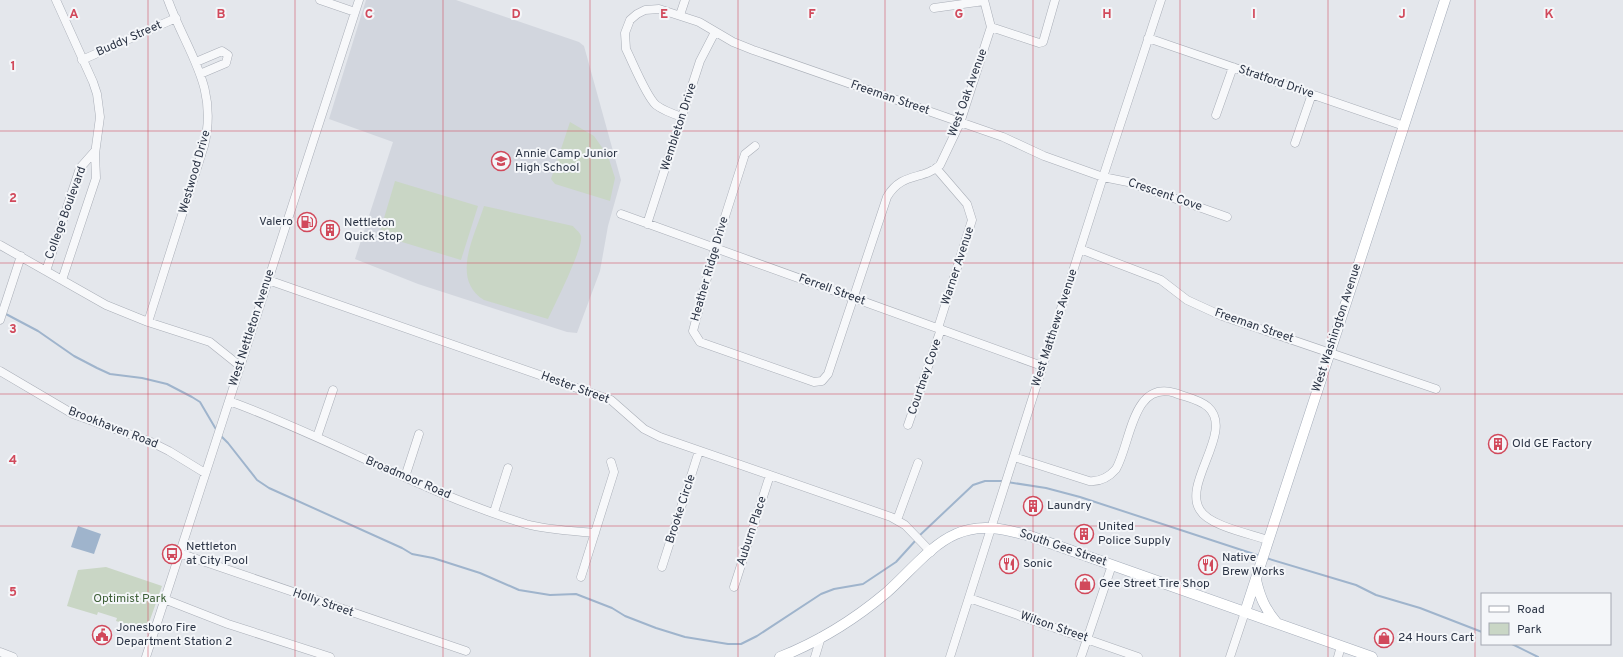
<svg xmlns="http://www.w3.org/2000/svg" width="1623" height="657" viewBox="0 0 1623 657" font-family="Overpass,sans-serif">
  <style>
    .built { fill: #d2d6de }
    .green { fill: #c9d6c5 }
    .water { fill: #9fb4cc }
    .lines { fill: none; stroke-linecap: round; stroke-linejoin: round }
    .stream { stroke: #9fb4cc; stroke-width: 2 }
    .minor-casing { stroke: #a9aeb7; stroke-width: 9 }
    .major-casing { stroke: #a3abb8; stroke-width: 11 }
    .minor { stroke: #f7f8fa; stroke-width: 8 }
    .major { stroke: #fff; stroke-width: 10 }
    .grid { fill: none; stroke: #d1495b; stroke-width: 1; stroke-opacity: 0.55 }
    .labels { text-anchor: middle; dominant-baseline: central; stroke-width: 4; stroke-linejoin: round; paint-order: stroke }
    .street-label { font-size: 12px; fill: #2b3445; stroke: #f4f6f9 }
    .poi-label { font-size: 12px; fill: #2b3445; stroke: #f4f6f9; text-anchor: start }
    .park-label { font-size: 12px; fill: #3f6138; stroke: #f4f6f9 }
    .grid-label { font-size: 13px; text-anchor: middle; font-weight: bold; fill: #d1495b; stroke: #f4f6f9; stroke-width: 4; stroke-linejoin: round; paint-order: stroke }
  </style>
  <rect width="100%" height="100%" fill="#e4e7ec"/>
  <path class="built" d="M 366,0 L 456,0 L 579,42 L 584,46 L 621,180 L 608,226 L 600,271 L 577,333 L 567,332 L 418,284 L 355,259 L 393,142 L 329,119 Z"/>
  <path class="green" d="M 570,122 L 594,136 L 608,156 L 615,178 L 610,201 L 555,184 L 551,179 Z
    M 395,181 L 478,206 L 461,260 L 379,235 Z
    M 484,206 L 573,226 C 575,229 580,232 581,236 C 584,247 554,306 548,319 L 484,300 C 450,279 475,235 484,206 Z
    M 106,567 L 162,586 L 146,631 L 116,621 L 117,618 L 98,612 L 97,615 L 67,606 L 78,570 Z"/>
  <path class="water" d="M 78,526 L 101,534 L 94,554 L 71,547 Z"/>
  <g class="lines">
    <path class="stream" d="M 4,313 L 38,331 L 74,356 L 97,368 L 110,374 L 142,378 L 167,384 L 192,397 L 200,402 L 217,431
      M 221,436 L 228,443 L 257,480 L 269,488 L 402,548 L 412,554 L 433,558 L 480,573 L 519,590 L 550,595 L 576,594 L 612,608 L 625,616 L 656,628 L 685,637 L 728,644 L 741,644 L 757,636 L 821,594 L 834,589 L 863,584 L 896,562 L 916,540
      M 1007,482 L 1046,488 L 1080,497 L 1260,556
      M 919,536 L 973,485 L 985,481 L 1003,481
      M 1266,558 L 1356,585 L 1376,595 L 1420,608 L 1482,632
      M 1512,644 L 1538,657"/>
    <g class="minor-casing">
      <path id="minor" d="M 56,0 L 93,82 L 97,94 L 100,117 L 95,154 L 96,178 L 62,280
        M 320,0 L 355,12
        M 934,8 L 984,1
        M 680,15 L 685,0
        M 991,27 L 1039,43 L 1043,42 L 1055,0
        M 1148,38 L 1404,126
        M 82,60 L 176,18
        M 196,62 L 222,51 L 228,55 L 226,63 L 200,74
        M 1216,115 L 1233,67
        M 682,117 C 673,114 664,111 656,105 C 646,96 633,63 626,49 L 625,33 L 630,20 L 637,14 L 645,10 L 659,9 L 699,22 L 733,42 L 753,50 L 1003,137 L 1044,156 L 1103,177 L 1128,182 L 1227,217
        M 1295,143 L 1312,94
        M 755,146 L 745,154 L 715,248 L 693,331 L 700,342 L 814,382 L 822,381 L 828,374 L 887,197 C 902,171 923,181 940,165 L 960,123 L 991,27 L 984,0
        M 936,168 L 967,204 L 972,220 L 938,328
        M 621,214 L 1042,366
        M 647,224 L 700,61 L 715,32
        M 0,245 L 106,305 L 148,322 L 210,342 L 240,366
        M 1080,249 L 1161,280 L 1187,300 L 1222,316 L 1436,389
        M 46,271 L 80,168 L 95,151
        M 268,280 L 611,400 L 644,429 L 660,437 L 891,517 L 905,525 L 931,552
        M 0,320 L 21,256
        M 148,322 L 204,146 C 219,86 187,53 168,0
        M 0,371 L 73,414 L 151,442 L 169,451 L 205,473
        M 229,401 C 329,437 423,493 526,524 C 548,530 572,531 595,533
        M 908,425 L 941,329
        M 317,437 L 333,390
        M 1014,457 L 1089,481 C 1100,482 1109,477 1116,469 C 1131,443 1132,380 1175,393 C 1185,397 1199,399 1208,407 C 1235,431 1182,483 1200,510 C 1209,526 1251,534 1268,540
        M 405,477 L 419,434
        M 494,512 L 508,468
        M 897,520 L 918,463
        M 179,553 L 466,651
        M 662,567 L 699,451
        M 581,577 L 614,472 L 611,462
        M 734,587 L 770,475
        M 969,598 L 1138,657
        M 164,599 L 228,624 L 330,657
        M 0,652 L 13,657
        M 146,657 L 359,0
        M 815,657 L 821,637
        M 950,657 L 1103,177 L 1161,0
        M 1081,657 L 1112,565
        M 1230,657 L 1245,612
        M 1338,657 L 1341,646"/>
    </g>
    <g class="major-casing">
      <path id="major" d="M 1256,580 C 1260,597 1265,609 1276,622
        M 1245,612 L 1445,0
        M 780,657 C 818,642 855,619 886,593 C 907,575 930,545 956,534 C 980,523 1005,529 1030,536 L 1372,657"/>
    </g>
    <use href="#minor" class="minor"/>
    <use href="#major" class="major"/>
  </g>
  <path class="grid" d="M 148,0 L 148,657M 295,0 L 295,657M 443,0 L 443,657M 590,0 L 590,657M 738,0 L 738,657M 885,0 L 885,657M 1033,0 L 1033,657M 1180,0 L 1180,657M 1328,0 L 1328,657M 1475,0 L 1475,657M 0,131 L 1623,131M 0,263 L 1623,263M 0,394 L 1623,394M 0,526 L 1623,526"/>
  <defs>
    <g id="school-ring" transform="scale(1)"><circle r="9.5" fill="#f4f6f9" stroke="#d1495b" stroke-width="1.5"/><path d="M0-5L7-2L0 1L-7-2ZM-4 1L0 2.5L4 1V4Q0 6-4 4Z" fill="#d1495b"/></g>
    <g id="fuel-ring" transform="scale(1)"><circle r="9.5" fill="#f4f6f9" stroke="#d1495b" stroke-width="1.5"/><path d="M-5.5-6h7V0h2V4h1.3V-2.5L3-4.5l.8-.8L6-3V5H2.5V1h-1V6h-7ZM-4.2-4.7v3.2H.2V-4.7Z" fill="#d1495b"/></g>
    <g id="building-ring" transform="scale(1)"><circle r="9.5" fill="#f4f6f9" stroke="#d1495b" stroke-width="1.5"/><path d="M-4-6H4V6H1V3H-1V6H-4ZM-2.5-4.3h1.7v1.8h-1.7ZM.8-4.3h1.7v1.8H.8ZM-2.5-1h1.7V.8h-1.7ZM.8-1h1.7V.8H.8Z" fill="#d1495b"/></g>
    <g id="bus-ring" transform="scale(1)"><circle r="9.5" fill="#f4f6f9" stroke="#d1495b" stroke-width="1.5"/><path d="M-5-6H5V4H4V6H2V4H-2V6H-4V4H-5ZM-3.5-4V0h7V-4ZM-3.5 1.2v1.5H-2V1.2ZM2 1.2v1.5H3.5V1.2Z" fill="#d1495b"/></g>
    <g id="restaurant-ring" transform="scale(1)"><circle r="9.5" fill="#f4f6f9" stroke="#d1495b" stroke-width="1.5"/><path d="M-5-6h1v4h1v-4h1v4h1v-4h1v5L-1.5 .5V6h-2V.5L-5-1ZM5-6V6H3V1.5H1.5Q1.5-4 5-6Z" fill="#d1495b"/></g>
    <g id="shop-ring" transform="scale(1)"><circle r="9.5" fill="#f4f6f9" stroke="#d1495b" stroke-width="1.5"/><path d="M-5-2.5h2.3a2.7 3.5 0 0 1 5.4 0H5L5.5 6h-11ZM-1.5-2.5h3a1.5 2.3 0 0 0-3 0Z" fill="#d1495b"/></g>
    <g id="civic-ring" transform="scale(1)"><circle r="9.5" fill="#f4f6f9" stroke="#d1495b" stroke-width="1.5"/><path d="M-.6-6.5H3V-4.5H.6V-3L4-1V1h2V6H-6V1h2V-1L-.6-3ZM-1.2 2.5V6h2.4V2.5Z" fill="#d1495b"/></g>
  </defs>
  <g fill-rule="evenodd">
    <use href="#school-ring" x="501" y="161"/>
    <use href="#fuel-ring" x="307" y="222"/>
    <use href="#building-ring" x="330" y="230"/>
    <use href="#building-ring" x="1498" y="444"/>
    <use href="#building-ring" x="1033" y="506"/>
    <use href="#building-ring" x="1084" y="534"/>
    <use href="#bus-ring" x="172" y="554"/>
    <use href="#restaurant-ring" x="1009" y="564"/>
    <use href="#restaurant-ring" x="1208" y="565"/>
    <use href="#shop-ring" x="1085" y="584"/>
    <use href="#civic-ring" x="102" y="635"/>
    <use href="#shop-ring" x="1384" y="638"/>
  </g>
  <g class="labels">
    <g class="street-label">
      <text transform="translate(129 39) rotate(-24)">Buddy Street</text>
      <text transform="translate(1276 82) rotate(19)">Stratford Drive</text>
      <text transform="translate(968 93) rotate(-70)">West Oak Avenue</text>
      <text transform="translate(890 98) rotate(19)">Freeman Street</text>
      <text transform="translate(679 127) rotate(-72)">Wembleton Drive</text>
      <text transform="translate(195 172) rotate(-74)">Westwood Drive</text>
      <text transform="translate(1165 195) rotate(19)">Crescent Cove</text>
      <text transform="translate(66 213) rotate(-70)">College Boulevard</text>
      <text transform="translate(958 266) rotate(-72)">Warner Avenue</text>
      <text transform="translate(710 269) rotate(-74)">Heather Ridge Drive</text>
      <text transform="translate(832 290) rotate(20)">Ferrell Street</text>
      <text transform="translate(1254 326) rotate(19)">Freeman Street</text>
      <text transform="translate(252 328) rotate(-72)">West Nettleton Avenue</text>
      <text transform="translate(1055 328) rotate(-72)">West Matthews Avenue</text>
      <text transform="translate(1337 328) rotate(-72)">West Washington Avenue</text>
      <text transform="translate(925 377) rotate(-71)">Courtney Cove</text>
      <text transform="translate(575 388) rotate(20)">Hester Street</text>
      <text transform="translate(113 428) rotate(21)">Brookhaven Road</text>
      <text transform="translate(408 478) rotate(23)">Broadmoor Road</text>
      <text transform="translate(681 509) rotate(-72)">Brooke Circle</text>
      <text transform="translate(752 531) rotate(-72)">Auburn Place</text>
      <text transform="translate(1063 548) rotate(19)">South Gee Street</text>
      <text transform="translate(323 603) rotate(19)">Holly Street</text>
      <text transform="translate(1054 627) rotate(19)">Wilson Street</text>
    </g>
    <g class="poi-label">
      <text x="515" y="154">Annie Camp Junior<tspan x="515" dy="14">High School</tspan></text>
      <text x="293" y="222" text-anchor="end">Valero</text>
      <text x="344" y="223">Nettleton<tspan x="344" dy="14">Quick Stop</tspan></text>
      <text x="1512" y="444">Old GE Factory</text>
      <text x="1047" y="506">Laundry</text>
      <text x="1098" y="527">United<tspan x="1098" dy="14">Police Supply</tspan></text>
      <text x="186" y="547">Nettleton<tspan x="186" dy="14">at City Pool</tspan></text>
      <text x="1222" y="558">Native<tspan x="1222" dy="14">Brew Works</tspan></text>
      <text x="1023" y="564">Sonic</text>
      <text x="1099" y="584">Gee Street Tire Shop</text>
      <text x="116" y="628">Jonesboro Fire<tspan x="116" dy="14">Department Station 2</tspan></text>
      <text x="1398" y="638">24 Hours Cart</text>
    </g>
    <g class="park-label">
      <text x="130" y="599">Optimist Park</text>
    </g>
  </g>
  <g class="grid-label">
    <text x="74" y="18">A</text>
    <text x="221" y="18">B</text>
    <text x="369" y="18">C</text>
    <text x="516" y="18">D</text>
    <text x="664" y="18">E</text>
    <text x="812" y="18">F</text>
    <text x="959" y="18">G</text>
    <text x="1107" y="18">H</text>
    <text x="1254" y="18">I</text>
    <text x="1402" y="18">J</text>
    <text x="1549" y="18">K</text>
    <text x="13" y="70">1</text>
    <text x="13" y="202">2</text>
    <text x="13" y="333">3</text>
    <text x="13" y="464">4</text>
    <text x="13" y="596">5</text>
  </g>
  <rect x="1481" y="593" width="130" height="52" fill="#f4f6f9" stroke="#a4a8b1"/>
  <rect x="1489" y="606" width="20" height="6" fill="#ffffff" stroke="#a4a8b1"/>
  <text x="1517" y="613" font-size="12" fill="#2b3445">Road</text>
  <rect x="1489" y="623" width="20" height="12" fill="#c9d6c5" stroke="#a4a8b1"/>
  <text x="1517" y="633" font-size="12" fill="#2b3445">Park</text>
</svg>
